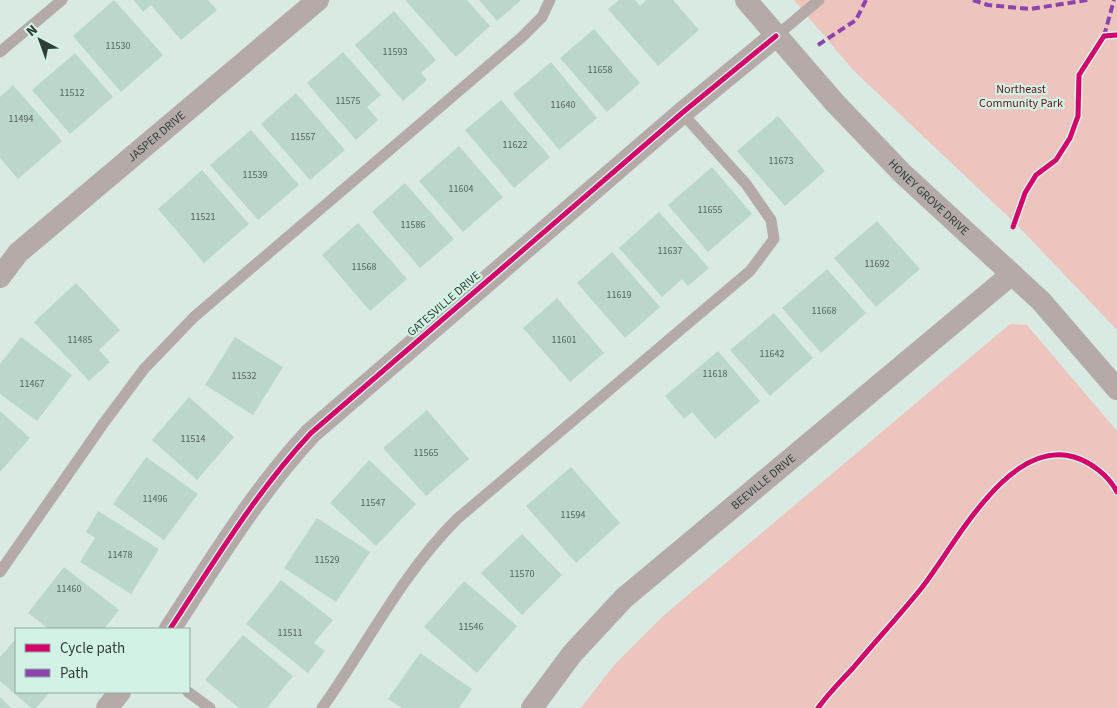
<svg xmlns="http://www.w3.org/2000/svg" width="1117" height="708" viewBox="0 0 1117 708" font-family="'Source Sans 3',sans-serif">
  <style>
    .green { fill: #eec4bf }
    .building { fill: #bbd7cc }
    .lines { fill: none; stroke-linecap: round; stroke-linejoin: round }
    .lane { stroke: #b4aaa8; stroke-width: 11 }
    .street { stroke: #b4aaa8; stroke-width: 22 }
    .quiet { stroke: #8e44ad; stroke-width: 4; stroke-dasharray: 8 4; stroke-linecap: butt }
    .cycleway-casing { stroke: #d1f2e4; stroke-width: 8 }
    .cycleway { stroke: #d6006c; stroke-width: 5 }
    .labels { text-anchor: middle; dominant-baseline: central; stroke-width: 4.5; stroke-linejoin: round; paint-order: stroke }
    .number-label { font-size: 10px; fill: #53645d }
    .park-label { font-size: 12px; fill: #65151a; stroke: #d1f2e4 }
    .street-label { font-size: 12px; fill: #303e38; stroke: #d1f2e4 }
  </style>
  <rect width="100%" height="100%" fill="#d9eae3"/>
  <path class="green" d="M 794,0 L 1117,0 L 1117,330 L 1019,227 L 853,70 Z
    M 1010,324 L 1027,325 L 1117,431 L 1117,708 L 581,708 L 615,664 L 663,616 Z"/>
  <path class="building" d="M 114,0 L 163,55 L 121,92 L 73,36 Z
    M 134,0 L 208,0 L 217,10 L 181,40 L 151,5 L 143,12 Z
    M 407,0 L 467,0 L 490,26 L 456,57 L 406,1 Z
    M 479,0 L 521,0 L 497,21 Z
    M 619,0 L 635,0 L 640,6 L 646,0 L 673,0 L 699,30 L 658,66 L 608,9 Z
    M 394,11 L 436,60 L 421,73 L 427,80 L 403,101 L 355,45 Z
    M 594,29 L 640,83 L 607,112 L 560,58 Z
    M 343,52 L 381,95 L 367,107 L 378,120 L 356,140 L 307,83 Z
    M 75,53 L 113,97 L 70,134 L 32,90 Z
    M 551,62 L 597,118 L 559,150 L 513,94 Z
    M 13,85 L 62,141 L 18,179 L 0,158 L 0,97 Z
    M 296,93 L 345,150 L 310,180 L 261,124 Z
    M 501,100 L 550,157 L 514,188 L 465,130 Z
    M 778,116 L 825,171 L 785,206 L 737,151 Z
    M 251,130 L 299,185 L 258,220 L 210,165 Z
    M 459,146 L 503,197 L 463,232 L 419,181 Z
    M 712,167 L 752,214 L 708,252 L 668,205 Z
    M 202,170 L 249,224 L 204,263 L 158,209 Z
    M 405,183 L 454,239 L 420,268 L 372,212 Z
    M 659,212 L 709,268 L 688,286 L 682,279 L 662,297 L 619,248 Z
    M 877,221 L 920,269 L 876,307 L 834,258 Z
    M 358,223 L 407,279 L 370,311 L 322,255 Z
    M 612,252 L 660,307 L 625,338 L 577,283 Z
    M 827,269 L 866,313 L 821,353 L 782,308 Z
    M 76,283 L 120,330 L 99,350 L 110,362 L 89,381 L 34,322 Z
    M 557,298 L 604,353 L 570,382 L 523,328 Z
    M 774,313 L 813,358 L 770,396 L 730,350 Z
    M 21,337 L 72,375 L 37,421 L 0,394 L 0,364 Z
    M 235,337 L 283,367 L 253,415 L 205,385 Z
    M 718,351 L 760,401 L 715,439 L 692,412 L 684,419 L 665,396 Z
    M 189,397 L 234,437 L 197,480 L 152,440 Z
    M 427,410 L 469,459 L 426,496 L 383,448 Z
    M 0,411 L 30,438 L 0,472 Z
    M 146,457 L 198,494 L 164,540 L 113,504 Z
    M 369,460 L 416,504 L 376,546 L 330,503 Z
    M 571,467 L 620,523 L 576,563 L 526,506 Z
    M 98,511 L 159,549 L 131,594 L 80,562 L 95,538 L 86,532 Z
    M 317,518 L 370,552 L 336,602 L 284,568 Z
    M 522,534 L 562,575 L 522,615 L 481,573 Z
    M 64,567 L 119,610 L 104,629 L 49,629 L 28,613 Z
    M 281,580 L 333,620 L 314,643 L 325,651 L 308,673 L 246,624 Z
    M 464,581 L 517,626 L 477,673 L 424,627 Z
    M 243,635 L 293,676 L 267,708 L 239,708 L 205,680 Z
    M 16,639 L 16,692 L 50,692 L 36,708 L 31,708 L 0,681 L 0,657 Z
    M 420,653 L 472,689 L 459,708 L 402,708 L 388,699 Z
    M 0,697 L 11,708 L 0,708 Z"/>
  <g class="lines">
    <path class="lane" d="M 776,36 L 819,0
      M 0,52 L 62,0
      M 0,572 L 103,424 L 144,369 L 194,317 L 522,37 L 542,17 L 550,0
      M 188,692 L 210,708
      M 322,708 C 367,645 401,575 457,519 L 750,271 L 774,239 L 771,220 L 746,184 L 682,113"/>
    <g class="street">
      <path id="s1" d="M 746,0 L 835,103 L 902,173 L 1041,301 L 1117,389"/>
      <path id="s2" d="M 0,277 L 18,253 L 318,0"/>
      <path d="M 170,629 C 214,562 256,492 311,433 L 682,113 L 776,36"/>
      <path d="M 107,708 L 120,692"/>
      <path id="s3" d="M 532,708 L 572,654 L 624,598 L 1012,274"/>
    </g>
    <path class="quiet" d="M 973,0 L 988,5 L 1030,9 L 1088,0
      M 1104,36 L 1114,0
      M 818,45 L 856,20 L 866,0"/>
    <g class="cycleway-casing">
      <path id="cycleway" d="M 1013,227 L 1025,193 L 1036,175 L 1056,160 L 1070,138 L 1078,116 L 1079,75 L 1104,36 L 1117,35
        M 170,629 C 214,562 256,492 311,433 L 682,113 L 776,36
        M 818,708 C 828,694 841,681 853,668 C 875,642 898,617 920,590 C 954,548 1007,438 1074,457 C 1091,462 1109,476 1117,492"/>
    </g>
    <use href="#cycleway" class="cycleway"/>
  </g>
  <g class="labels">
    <g class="number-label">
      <text x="118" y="46">11530</text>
      <text x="395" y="52">11593</text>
      <text x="600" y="70">11658</text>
      <text x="72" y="93">11512</text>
      <text x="348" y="101">11575</text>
      <text x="563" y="105">11640</text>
      <text x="21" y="119">11494</text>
      <text x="303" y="137">11557</text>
      <text x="515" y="145">11622</text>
      <text x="781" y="161">11673</text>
      <text x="255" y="175">11539</text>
      <text x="461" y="189">11604</text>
      <text x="710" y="210">11655</text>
      <text x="203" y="217">11521</text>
      <text x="413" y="225">11586</text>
      <text x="670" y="251">11637</text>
      <text x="877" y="264">11692</text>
      <text x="364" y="267">11568</text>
      <text x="619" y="295">11619</text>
      <text x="824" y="311">11668</text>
      <text x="80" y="340">11485</text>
      <text x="564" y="340">11601</text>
      <text x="772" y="354">11642</text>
      <text x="715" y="374">11618</text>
      <text x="244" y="376">11532</text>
      <text x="32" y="384">11467</text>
      <text x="193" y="439">11514</text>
      <text x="426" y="453">11565</text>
      <text x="155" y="499">11496</text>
      <text x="373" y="503">11547</text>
      <text x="573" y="515">11594</text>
      <text x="120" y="555">11478</text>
      <text x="327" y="560">11529</text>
      <text x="522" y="574">11570</text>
      <text x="69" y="589">11460</text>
      <text x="471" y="627">11546</text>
      <text x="290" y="633">11511</text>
    </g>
    <g class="park-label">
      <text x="1021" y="89">Northeast<tspan x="1021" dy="14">Community Park</tspan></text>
    </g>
    <g class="street-label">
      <text stroke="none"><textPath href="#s2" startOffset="211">JASPER DRIVE</textPath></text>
      <text stroke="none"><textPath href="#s1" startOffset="269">HONEY GROVE DRIVE</textPath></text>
      <text transform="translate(444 304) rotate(-41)">GATESVILLE DRIVE</text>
      <text stroke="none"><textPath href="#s3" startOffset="325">BEEVILLE DRIVE</textPath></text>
    </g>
  </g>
  <rect x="15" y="628" width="175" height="65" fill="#d1f2e4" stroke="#91aa9f"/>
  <rect x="25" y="644" width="25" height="8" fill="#d6006c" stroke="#91aa9f"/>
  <text x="60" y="653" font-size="15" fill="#303e38">Cycle path</text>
  <rect x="25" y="669" width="25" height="8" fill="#8e44ad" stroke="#91aa9f"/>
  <text x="60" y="678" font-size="15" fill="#303e38">Path</text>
  <g transform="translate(40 40) rotate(319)" stroke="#d1f2e4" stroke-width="4" paint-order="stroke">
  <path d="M0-4L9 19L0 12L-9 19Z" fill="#303e38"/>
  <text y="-8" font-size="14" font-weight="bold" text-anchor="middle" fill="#303e38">N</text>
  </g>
</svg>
